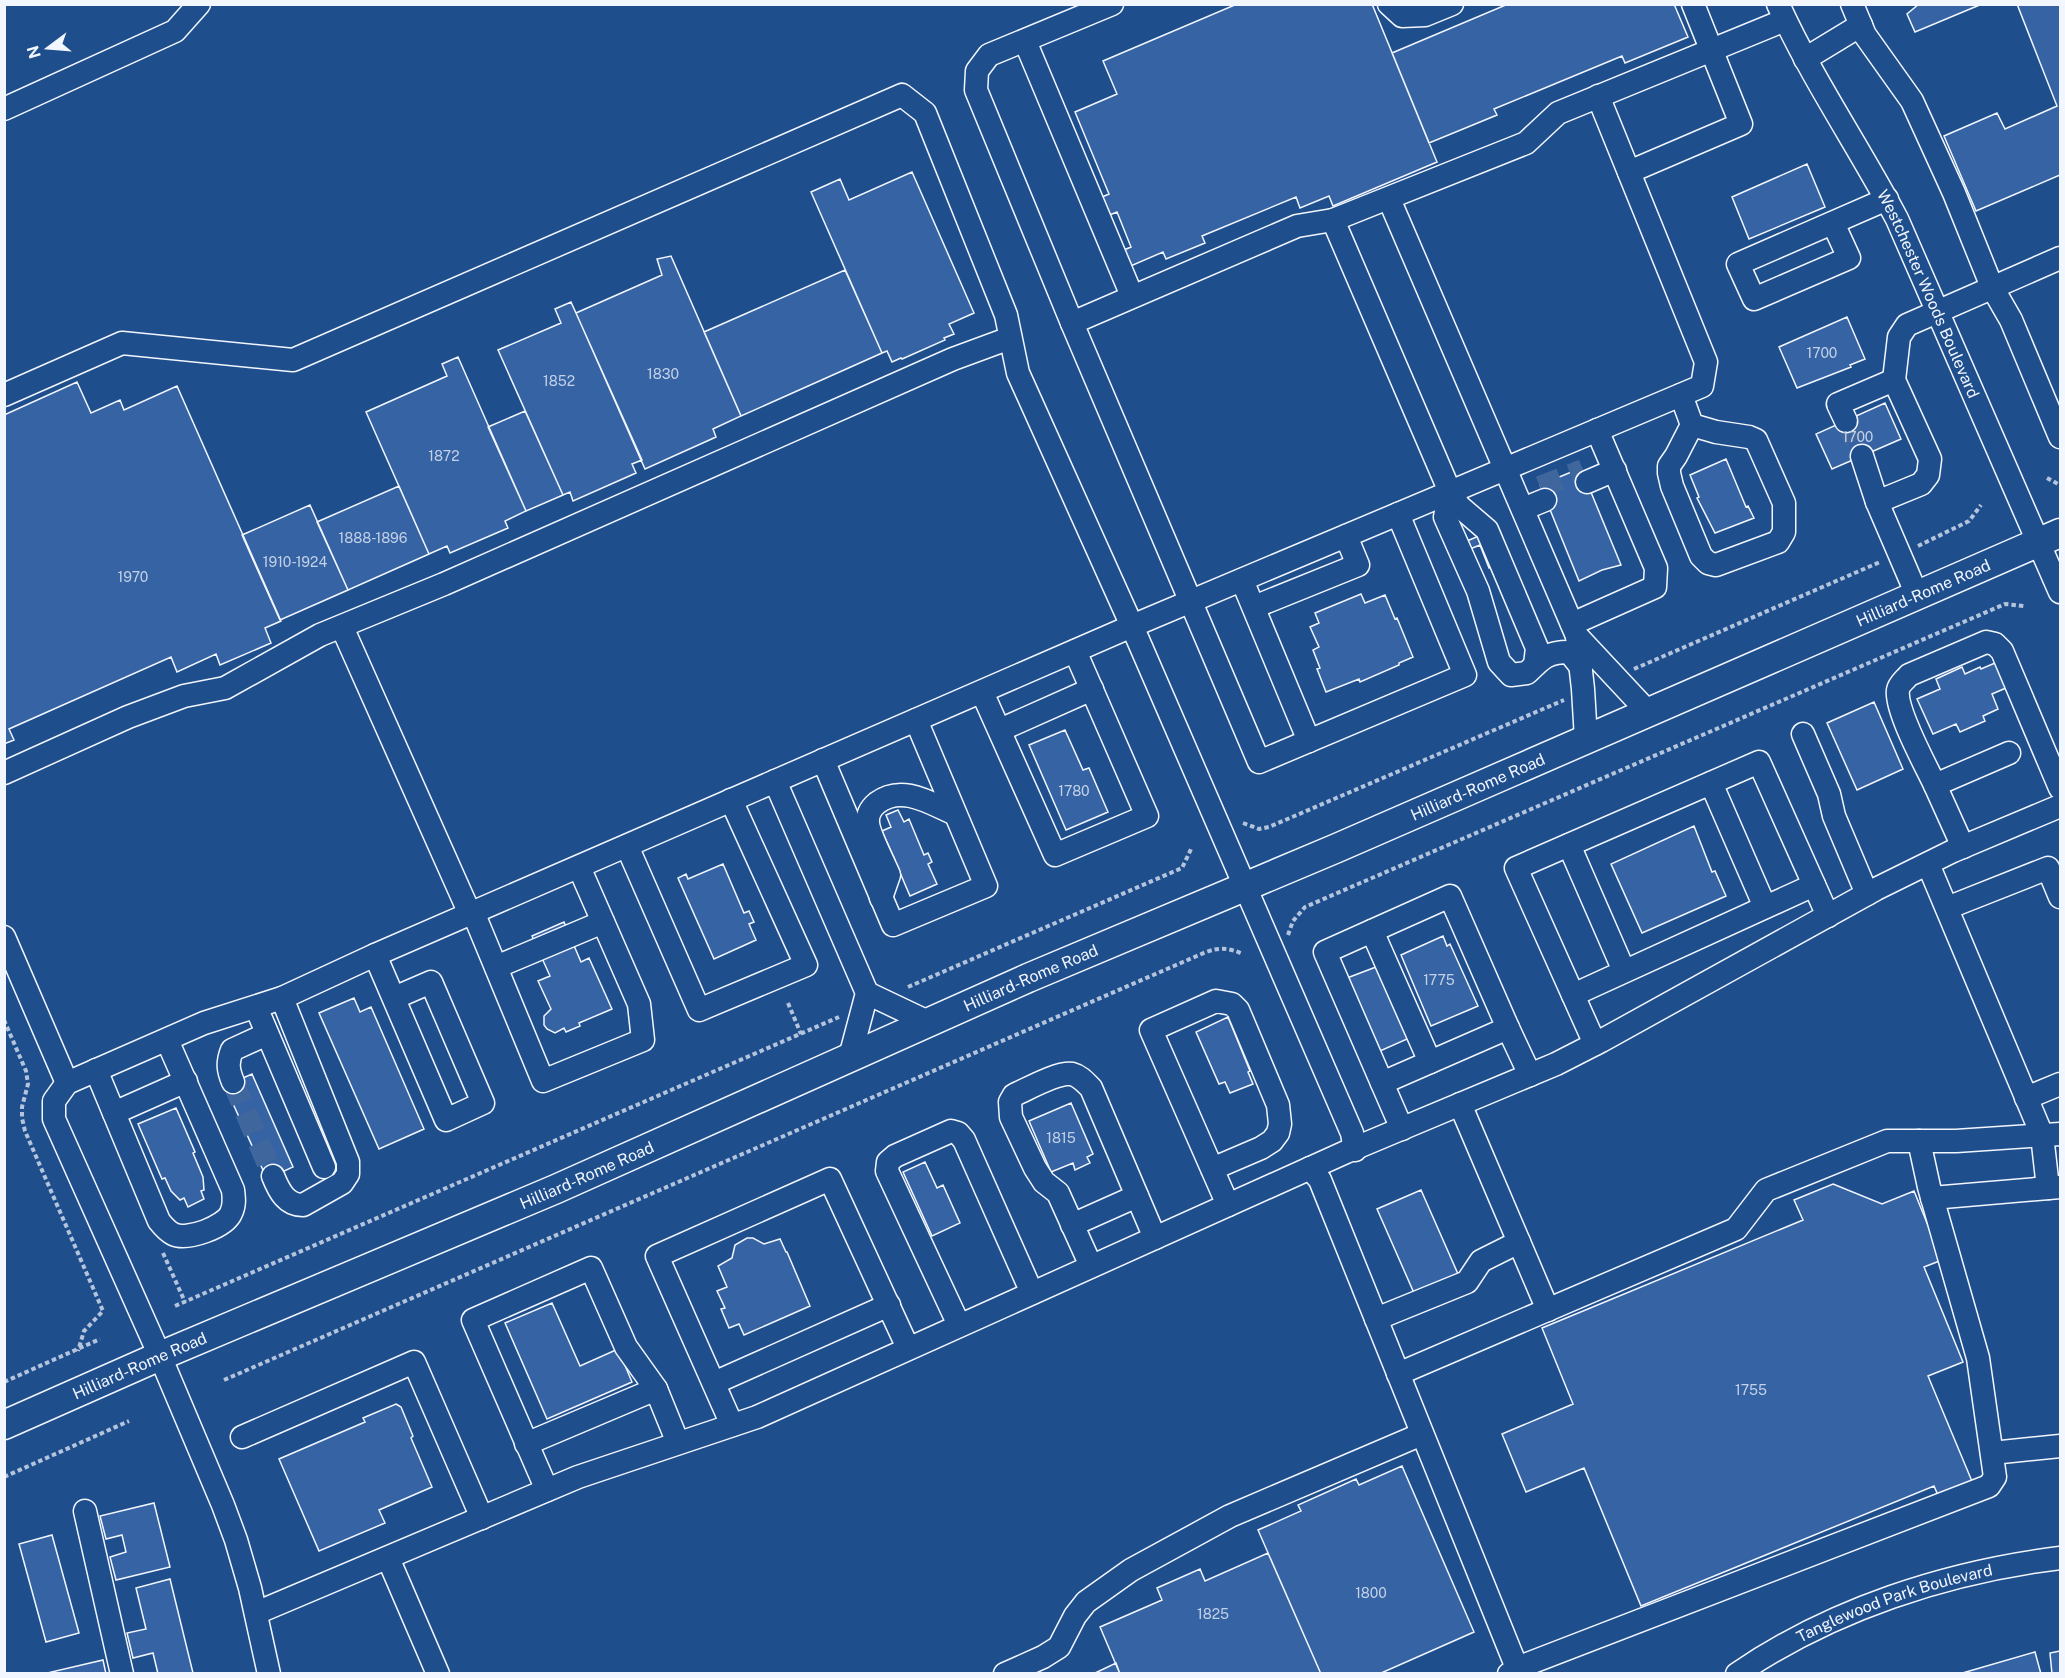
<svg xmlns="http://www.w3.org/2000/svg" width="2065" height="1678" viewBox="0 0 2065 1678" font-family="'Public Sans',sans-serif">
  <style>
    .building { fill: #3563a3; stroke: #f2f6ff; stroke-width: 1.5 }
    .lines { fill: none; stroke-linecap: round; stroke-linejoin: round }
    .minor-tunnel { stroke: #3f679d; stroke-width: 22; stroke-dasharray: 22 11; stroke-linecap: butt }
    .minor-casing { stroke: #f2f6ff; stroke-width: 25 }
    .major-casing { stroke: #f2f6ff; stroke-width: 31 }
    .path { stroke: #b3c4dc; stroke-width: 4; stroke-dasharray: 4.5 3; stroke-linecap: butt }
    .minor { stroke: #1f4e8c; stroke-width: 22 }
    .major { stroke: #1f4e8c; stroke-width: 28 }
    .labels { text-anchor: middle; dominant-baseline: central; stroke-width: 4.5; stroke-linejoin: round; paint-order: stroke }
    .number-label { font-size: 14px; fill: #c3d1e8 }
    .street-label { font-size: 16px; fill: #f2f6ff; stroke: #1f4e8c }
  </style>
  <rect width="100%" height="100%" fill="#1f4e8c"/>
  <path class="building" d="M 1237,4 L 1372,4 L 1437,162 L 1333,206 L 1329,196 L 1300,208 L 1296,197 L 1202,236 L 1205,243 L 1166,259 L 1163,252 L 1126,268 L 1119,252 L 1131,247 L 1117,212 L 1102,218 L 1095,200 L 1109,194 L 1075,112 L 1117,94 L 1103,61 Z
    M 1674,4 L 1688,37 L 1625,63 L 1622,56 L 1610,61 L 1494,109 L 1497,115 L 1429,143 L 1392,53 L 1508,4 Z
    M 1919,4 L 1982,4 L 1915,32 L 1907,14 Z
    M 2017,4 L 2060,4 L 2060,175 L 1976,211 L 1944,136 L 1997,113 L 2005,129 L 2057,106 Z
    M 1807,164 L 1825,207 L 1749,239 L 1732,197 Z
    M 912,172 L 974,313 L 949,324 L 954,334 L 944,338 L 945,340 L 902,359 L 901,358 L 892,362 L 887,351 L 882,353 L 811,192 L 840,179 L 849,200 Z
    M 671,256 L 741,416 L 713,429 L 716,437 L 645,469 L 576,313 L 662,275 L 657,259 Z
    M 845,270 L 882,353 L 741,416 L 704,332 Z
    M 571,302 L 642,460 L 632,464 L 636,473 L 573,501 L 570,492 L 563,495 L 498,350 L 561,323 L 555,309 Z
    M 1847,317 L 1865,359 L 1850,365 L 1851,367 L 1797,388 L 1779,347 Z
    M 458,357 L 526,511 L 505,521 L 508,528 L 450,553 L 447,546 L 429,554 L 366,412 L 447,376 L 442,364 Z
    M 77,382 L 91,413 L 120,400 L 124,410 L 177,386 L 281,621 L 265,628 L 271,643 L 220,665 L 216,654 L 177,672 L 171,657 L 9,729 L 14,740 L 4,744 L 4,415 Z
    M 1885,403 L 1901,439 L 1832,469 L 1816,434 Z
    M 525,411 L 563,495 L 526,511 L 488,427 Z
    M 1726,459 L 1746,507 L 1748,506 L 1754,518 L 1715,533 L 1697,498 L 1699,497 L 1690,475 Z
    M 1581,468 L 1621,565 L 1602,570 L 1579,581 L 1540,485 Z
    M 399,486 L 429,554 L 348,590 L 317,522 Z
    M 310,505 L 348,590 L 280,620 L 242,535 Z
    M 1493,530 L 1495,565 L 1489,568 L 1480,545 L 1470,549 L 1467,541 Z
    M 1361,594 L 1365,603 L 1385,595 L 1395,619 L 1397,618 L 1413,657 L 1399,663 L 1399,665 L 1360,682 L 1359,679 L 1326,692 L 1317,669 L 1320,668 L 1313,650 L 1319,647 L 1310,627 L 1319,623 L 1315,613 Z
    M 2009,657 L 2020,682 L 1992,694 L 1998,709 L 1983,716 L 1985,721 L 1960,732 L 1956,724 L 1933,734 L 1917,699 L 1940,689 L 1936,679 L 1962,667 L 1965,674 L 1980,667 L 1981,669 Z
    M 1874,702 L 1903,769 L 1857,790 L 1827,723 Z
    M 1065,730 L 1083,770 L 1089,768 L 1108,812 L 1066,830 L 1029,745 Z
    M 898,810 L 904,822 L 909,819 L 924,855 L 928,853 L 932,862 L 928,864 L 937,884 L 910,896 L 898,868 L 894,869 L 891,862 L 895,860 L 882,831 L 891,827 L 886,815 Z
    M 1694,826 L 1712,872 L 1715,871 L 1726,896 L 1642,933 L 1611,864 Z
    M 723,864 L 744,913 L 749,911 L 754,922 L 749,924 L 756,940 L 714,959 L 678,878 L 686,874 L 688,879 Z
    M 564,922 L 581,962 L 589,958 L 612,1009 L 579,1023 L 580,1026 L 566,1032 L 564,1028 L 555,1033 L 547,1029 L 544,1025 L 544,1016 L 551,1009 L 538,981 L 550,976 L 532,936 Z
    M 1443,936 L 1447,946 L 1450,944 L 1478,1006 L 1431,1026 L 1401,955 Z
    M 1376,967 L 1414,1036 L 1380,1051 L 1347,978 Z
    M 354,998 L 360,1012 L 371,1007 L 424,1129 L 379,1149 L 319,1013 Z
    M 1228,1017 L 1250,1071 L 1248,1072 L 1253,1084 L 1230,1093 L 1225,1082 L 1219,1084 L 1196,1032 Z
    M 252,1074 L 293,1167 L 267,1179 L 225,1086 Z
    M 1071,1103 L 1093,1154 L 1087,1157 L 1090,1163 L 1075,1170 L 1073,1163 L 1051,1172 L 1029,1121 Z
    M 176,1108 L 195,1152 L 193,1153 L 203,1177 L 204,1190 L 201,1191 L 204,1199 L 188,1207 L 184,1198 L 180,1200 L 171,1191 L 165,1178 L 162,1179 L 138,1124 Z
    M 925,1162 L 937,1188 L 943,1185 L 960,1223 L 932,1236 L 903,1172 Z
    M 1833,1184 L 1882,1204 L 1914,1191 L 1942,1260 L 1924,1267 L 1963,1362 L 1928,1376 L 1974,1486 L 1940,1500 L 1934,1486 L 1641,1606 L 1584,1468 L 1526,1492 L 1502,1434 L 1573,1404 L 1542,1328 L 1803,1220 L 1794,1200 Z
    M 1421,1190 L 1458,1274 L 1414,1293 L 1377,1209 Z
    M 747,1238 L 753,1238 L 764,1244 L 780,1239 L 786,1252 L 787,1252 L 810,1306 L 744,1335 L 739,1324 L 729,1328 L 721,1309 L 725,1308 L 717,1291 L 727,1287 L 718,1266 L 732,1258 L 735,1245 Z
    M 552,1303 L 580,1366 L 618,1349 L 632,1382 L 547,1419 L 505,1323 Z
    M 396,1404 L 401,1407 L 413,1436 L 411,1438 L 432,1487 L 379,1510 L 385,1523 L 319,1551 L 279,1459 L 365,1422 L 363,1418 Z
    M 1402,1466 L 1474,1632 L 1379,1674 L 1321,1674 L 1258,1530 L 1301,1511 L 1298,1505 L 1356,1479 L 1359,1485 Z
    M 154,1503 L 170,1567 L 116,1580 L 110,1557 L 126,1552 L 122,1535 L 106,1539 L 100,1516 Z
    M 52,1535 L 79,1633 L 46,1642 L 19,1544 Z
    M 1268,1553 L 1321,1674 L 1120,1674 L 1100,1627 L 1162,1600 L 1157,1588 L 1200,1569 L 1205,1581 Z
    M 170,1579 L 193,1673 L 158,1674 L 153,1653 L 133,1658 L 127,1633 L 146,1629 L 136,1588 Z
    M 2060,1651 L 2060,1674 L 2052,1674 L 2050,1653 Z
    M 2035,1652 L 2041,1674 L 1959,1674 Z
    M 103,1660 L 106,1674 L 47,1674 L 47,1673 Z
    M 1116,1663 L 1120,1674 L 1093,1674 Z"/>
  <g class="lines">
    <path class="minor-tunnel" d="M 1846,421 L 1862,456
      M 1540,487 L 1583,470
      M 233,1082 L 273,1176"/>
    <g class="minor-casing">
      <g id="minor">
        <path d="M 1112,4 L 989,55 L 977,71 L 976,90 L 1072,323 L 1259,762 L 1465,675 L 1398,514"/>
        <path d="M 1389,4 L 1402,16 L 1425,15 L 1452,4"/>
        <path id="s1" d="M 1778,4 C 1812,79 1859,147 1897,219 L 2060,592"/>
        <path d="M 1852,4 L 1865,35 L 1912,101 L 1954,193 L 1992,287 L 2011,320 L 2060,437"/>
        <path d="M 1025,41 L 1132,296"/>
        <path d="M 1805,59 L 1861,25"/>
        <path d="M 4,109 L 175,31 L 199,4"/>
        <path d="M 1629,172 L 1741,124 L 1693,4"/>
        <path d="M 1389,199 L 1577,636 L 1583,689 L 1586,739"/>
        <path d="M 1333,220 L 1450,492 L 1459,506 L 1487,530 L 1537,648 L 1535,665"/>
        <path d="M 1833,223 L 1849,258 L 1754,299 L 1738,264 L 1887,199"/>
        <path d="M 1072,323 L 1297,226 L 1333,220 L 1526,143 L 1558,113 L 1785,20"/>
        <path d="M 4,395 L 122,343 L 293,360 L 902,95 L 925,113 L 1006,315 L 1018,373 L 1132,626 L 1352,1133 L 1355,1150"/>
        <path d="M 1681,395 L 1692,425 L 1676,456 L 1669,466 L 1669,473 L 1672,486 L 1701,556 L 1708,563 L 1716,565 L 1778,542 L 1784,532 L 1784,503 L 1756,440 L 1749,437 L 1716,432 L 1692,425"/>
        <path d="M 1846,421 L 1838,404 L 1894,380"/>
        <path d="M 1862,456 L 1877,502 L 1917,595"/>
        <path d="M 1587,482 L 1615,470"/>
        <path d="M 1450,492 L 1445,517 L 1478,591 L 1499,662 L 1511,675 L 1527,673 C 1542,658 1547,652 1569,652 L 1581,667"/>
        <path d="M 1877,502 L 1921,484 L 1928,475 L 1930,459 L 1894,380 L 1899,337 L 1907,325 L 2060,258"/>
        <path d="M 1523,509 L 1545,500"/>
        <path d="M 1242,580 L 1309,741"/>
        <path d="M 1254,607 L 1358,565 L 1346,536"/>
        <path d="M 1572,624 L 1655,587 L 1656,568 L 1597,430"/>
        <path d="M 342,627 L 470,914"/>
        <path d="M 1577,636 L 1649,713"/>
        <path d="M 982,692 L 1055,855 L 1147,816 L 1075,651"/>
        <path d="M 1000,730 L 1092,689"/>
        <path d="M 1803,734 L 1829,794 L 1834,816 L 1867,894"/>
        <path d="M 823,760 L 893,925 L 986,886 L 916,720"/>
        <path d="M 4,773 L 128,717 L 184,696 L 225,688 L 320,635 L 444,584 L 953,359 L 1010,338"/>
        <path d="M 775,781 L 867,993 L 850,1057"/>
        <path d="M 1711,783 L 1765,907"/>
        <path d="M 1935,785 C 1926,766 1895,710 1898,690 C 1899,684 1905,680 1909,675 L 1986,642 L 1995,644 L 2002,651 L 2060,788"/>
        <path d="M 1569,845 L 1624,971"/>
        <path d="M 627,846 L 699,1010 L 806,965 L 731,800"/>
        <path d="M 1963,847 L 1935,785 L 2009,753"/>
        <path d="M 1928,864 L 2042,1135 L 2048,1188"/>
        <path d="M 1450,896 L 1508,1028 L 1382,1083 L 1325,952 Z"/>
        <path d="M 881,898 L 889,875 C 884,863 869,835 868,823 C 867,815 871,808 877,803 C 902,784 930,803 955,814"/>
        <path d="M 1947,908 L 2048,868 L 2060,897"/>
        <path d="M 473,912 L 543,1081 L 643,1040 L 639,1004 L 579,867"/>
        <path d="M 1372,931 L 1430,1062"/>
        <path d="M 4,937 L 67,1083"/>
        <path d="M 375,955 L 446,1120 L 483,1103 L 431,982 L 394,998"/>
        <path d="M 496,967 L 603,922"/>
        <path d="M 867,993 L 928,1022"/>
        <path d="M 1573,995 L 1814,885"/>
        <path d="M 256,1007 L 324,1167"/>
        <path d="M 1508,1028 L 1530,1075"/>
        <path d="M 1595,1044 L 1516,868 L 1759,762 L 1828,916"/>
        <path d="M 96,1070 L 159,1221 C 163,1226 167,1231 173,1234 C 187,1241 225,1227 231,1213 C 235,1205 234,1198 233,1190 L 167,1040"/>
        <path d="M 233,1082 C 228,1070 227,1063 232,1050 L 267,1034"/>
        <path d="M 1382,1083 L 1402,1129"/>
        <path d="M 2026,1098 L 2060,1084"/>
        <path d="M 1460,1104 L 1548,1310"/>
        <path d="M 114,1113 L 186,1081"/>
        <path d="M 1310,1168 L 1320,1180 L 1517,1668 L 1509,1674"/>
        <path d="M 1212,1169 L 1261,1148 L 1272,1141 L 1278,1133 L 1280,1124 L 1278,1105 L 1238,1010 L 1232,1004 L 1216,1001 L 1151,1030 L 1228,1205"/>
        <path d="M 273,1176 C 279,1191 286,1205 303,1205 L 342,1183 L 348,1174 L 348,1162 L 282,998"/>
        <path d="M 1932,1198 L 2060,1187"/>
        <path d="M 1072,1225 L 1137,1196"/>
        <path d="M 1091,1266 L 1058,1193 L 1044,1182 L 1035,1168 L 1011,1117 L 1010,1102 L 1014,1095 C 1028,1089 1057,1072 1072,1074 C 1080,1076 1085,1082 1091,1088 L 1155,1238"/>
        <path d="M 1376,1319 L 1467,1282 L 1481,1261 L 1519,1242"/>
        <path d="M 959,1325 L 887,1171 L 888,1162 L 895,1156 L 951,1131 L 958,1133 L 964,1140 L 1032,1293"/>
        <path d="M 1398,1374 L 1736,1229 L 1766,1190 L 1887,1141 L 1956,1141 L 2060,1134"/>
        <path d="M 714,1383 L 889,1305"/>
        <path d="M 732,1425 L 657,1256 L 830,1179 L 908,1348"/>
        <path d="M 242,1437 L 414,1362 L 482,1518"/>
        <path d="M 526,1444 L 656,1389"/>
        <path d="M 1992,1453 L 2060,1446"/>
        <path d="M 547,1490 L 473,1320 L 591,1268 L 626,1347 L 656,1389 L 678,1443"/>
        <path d="M 85,1511 L 122,1674"/>
        <path d="M 388,1558 L 438,1674"/>
        <path d="M 256,1613 L 578,1477 L 757,1417 L 1346,1152 L 1556,1064 L 1601,1041 L 1876,889 L 1953,851 L 2060,806"/>
        <path d="M 1517,1668 L 1989,1486 L 1995,1477 L 1978,1358 L 1929,1187 L 1919,1141"/>
        <path d="M 269,1674 L 250,1588 L 236,1540 L 223,1505 L 160,1356 L 54,1119 L 54,1101 L 67,1083 L 204,1023 L 282,998 L 375,955 L 1132,626 L 1702,386 L 1706,362 L 1598,96"/>
        <path d="M 1005,1674 L 1043,1657 L 1059,1647 L 1075,1616 L 1086,1602 L 1131,1570 L 1230,1516 L 1422,1434"/>
        <path id="s2" d="M 1737,1674 C 1832,1609 1947,1572 2060,1558"/>
      </g>
    </g>
    <g class="major-casing">
      <g id="major">
        <path id="s3" d="M 4,1425 L 160,1356 L 556,1189 L 1028,978 L 1337,848 L 2060,533"/>
      </g>
    </g>
    <path class="path" d="M 2047,478 L 2060,485
      M 1918,546 L 1969,521 L 1981,505
      M 1634,669 L 1880,562
      M 1243,823 L 1259,829 L 1269,827 L 1564,700
      M 1288,935 L 1293,921 L 1305,907 L 2005,604 L 2024,606
      M 908,987 L 1182,868 L 1192,847
      M 788,1003 L 801,1034
      M 4,1020 L 26,1071 L 28,1084 L 22,1107 L 22,1118 L 25,1131 L 103,1311 L 84,1331 L 78,1351
      M 163,1253 L 185,1302
      M 175,1306 L 839,1017
      M 224,1380 L 1206,952 C 1220,947 1229,948 1243,954
      M 4,1382 L 100,1339
      M 4,1477 L 129,1421"/>
    <use href="#minor" class="minor"/>
    <use href="#major" class="major"/>
  </g>
  <g class="labels">
    <g class="number-label">
      <text x="1822" y="353">1700</text>
      <text x="663" y="374">1830</text>
      <text x="559" y="381">1852</text>
      <text x="1858" y="437">1700</text>
      <text x="444" y="456">1872</text>
      <text x="373" y="538">1888-1896</text>
      <text x="295" y="562">1910-1924</text>
      <text x="133" y="577">1970</text>
      <text x="1074" y="791">1780</text>
      <text x="1439" y="980">1775</text>
      <text x="1061" y="1138">1815</text>
      <text x="1751" y="1390">1755</text>
      <text x="1371" y="1593">1800</text>
      <text x="1213" y="1614">1825</text>
    </g>
    <g class="street-label">
      <text stroke="none"><textPath href="#s1" startOffset="327">Westchester Woods Boulevard</textPath></text>
      <text stroke="none"><textPath href="#s3" startOffset="2092">Hilliard-Rome Road</textPath></text>
      <text stroke="none"><textPath href="#s3" startOffset="1606">Hilliard-Rome Road</textPath></text>
      <text stroke="none"><textPath href="#s3" startOffset="1120">Hilliard-Rome Road</textPath></text>
      <text stroke="none"><textPath href="#s3" startOffset="634">Hilliard-Rome Road</textPath></text>
      <text stroke="none"><textPath href="#s3" startOffset="148">Hilliard-Rome Road</textPath></text>
      <text stroke="none"><textPath href="#s2" startOffset="174">Tanglewood Park Boulevard</textPath></text>
    </g>
  </g>
  <rect width="2065" height="1678" fill="none" stroke="#f2f6ff" stroke-width="12"/>
  <g transform="translate(48 48) rotate(254)" stroke="#1f4e8c" stroke-width="4.5" paint-order="stroke">
  <path d="M0-4.5L10 22L0 15L-10 22Z" fill="#f2f6ff"/>
  <text y="-9" font-size="16" font-weight="bold" text-anchor="middle" fill="#f2f6ff">N</text>
  </g>
</svg>
